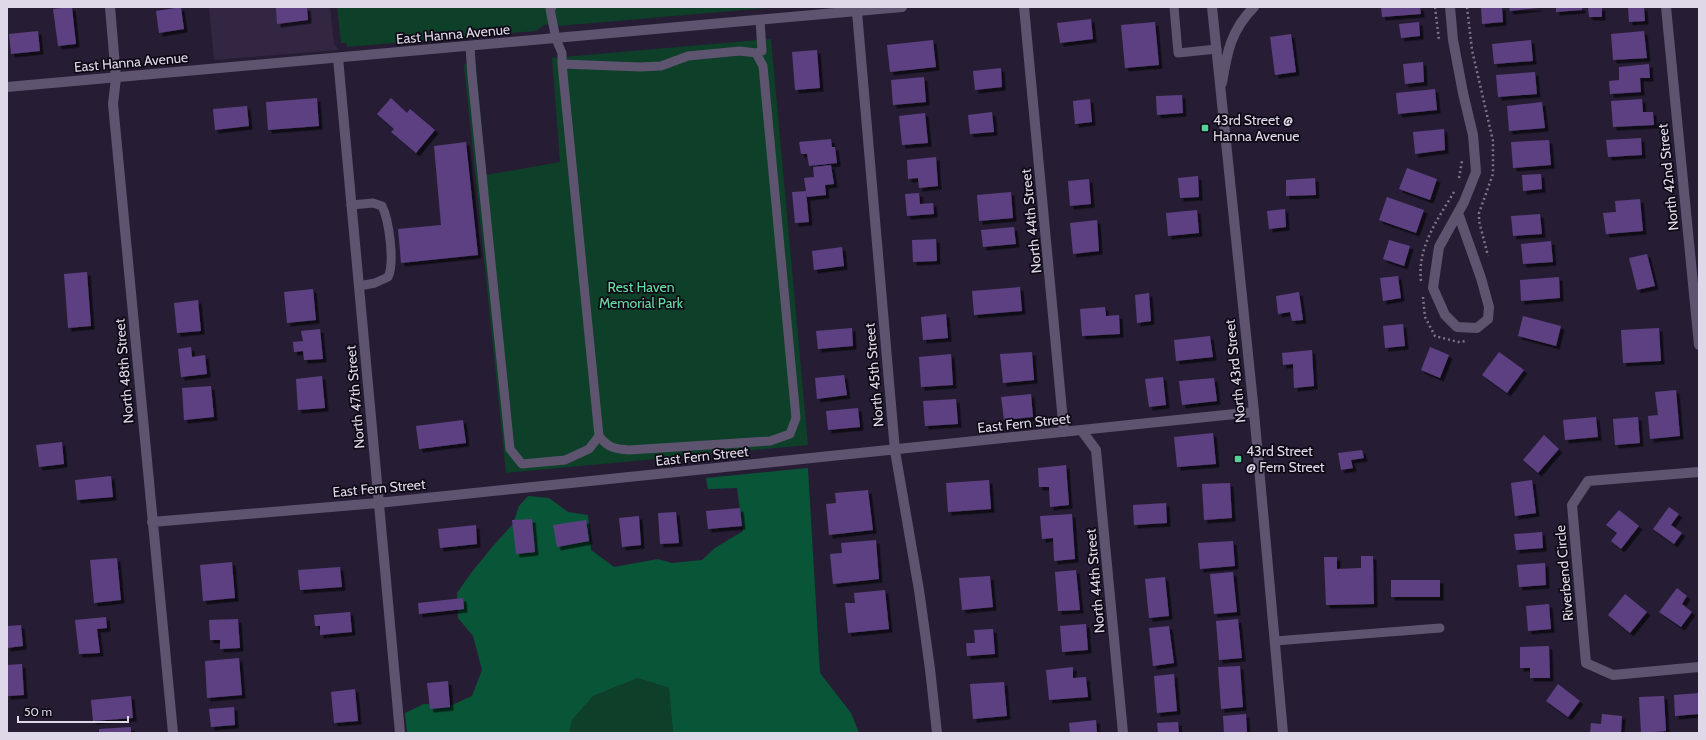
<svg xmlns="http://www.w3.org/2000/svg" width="1706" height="740" viewBox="0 0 1706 740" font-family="Cabin,sans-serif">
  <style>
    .built { fill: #322643 }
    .green { fill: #0d3f29 }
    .forest { fill: #095537 }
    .building { fill: #5c4181; filter: url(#shadow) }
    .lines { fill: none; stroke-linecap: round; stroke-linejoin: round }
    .path { stroke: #7c7489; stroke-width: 2.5; stroke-dasharray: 2 3; stroke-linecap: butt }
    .service { stroke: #5e5470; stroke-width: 9 }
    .minor { stroke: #5e5470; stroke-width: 10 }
    .tertiary { stroke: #5e5470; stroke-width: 10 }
    .poi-dot { fill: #51d398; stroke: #0e0914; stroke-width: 1.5 }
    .labels { text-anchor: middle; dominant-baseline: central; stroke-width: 3.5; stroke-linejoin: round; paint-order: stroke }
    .street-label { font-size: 14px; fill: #ded8e9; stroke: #0e0914 }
    .poi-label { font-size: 14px; fill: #ded8e9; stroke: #0e0914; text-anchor: start }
    .park-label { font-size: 14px; fill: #65dda3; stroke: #0e0914 }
  </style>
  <defs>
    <filter id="shadow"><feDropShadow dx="3.5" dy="3.5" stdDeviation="0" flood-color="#0009"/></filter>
  </defs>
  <rect width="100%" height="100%" fill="#261d35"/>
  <path class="built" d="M 209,7 L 330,7 L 334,44 L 339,50 L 214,60 Z"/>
  <path class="green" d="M 337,7 L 780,7 L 558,26 L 557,23 L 544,25 L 536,31 L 347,47 L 347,43 L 341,43 Z
    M 771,39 L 808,445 L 506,473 L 464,64 L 476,64 L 486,175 L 560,162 L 552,58 Z
    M 638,678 L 669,688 L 673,733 L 569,733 L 572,720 L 593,696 Z"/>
  <path class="forest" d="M 808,468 L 820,673 L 851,713 L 859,733 L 673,733 L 669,688 L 638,678 L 593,696 L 572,720 L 569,733 L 407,733 L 405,713 L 424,704 L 452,705 L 472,696 L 482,670 L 473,636 L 458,618 L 457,593 L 471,573 L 493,546 L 513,524 L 519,506 L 528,496 L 549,498 L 568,512 L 588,515 L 591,550 L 614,567 L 658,559 L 672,563 L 702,560 L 715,548 L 743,531 L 737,488 L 708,489 L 706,478 Z"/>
  <path class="building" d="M 72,7 L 76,44 L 58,46 L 53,9 Z
    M 181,7 L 184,29 L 159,33 L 156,11 Z
    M 276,7 L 307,7 L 308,20 L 277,24 Z
    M 1381,7 L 1420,7 L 1421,14 L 1382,17 Z
    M 1481,7 L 1502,7 L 1503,22 L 1482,24 Z
    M 1509,7 L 1538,7 L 1538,8 L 1510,11 Z
    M 1556,7 L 1582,7 L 1582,10 L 1556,12 Z
    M 1588,7 L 1602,7 L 1602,17 L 1589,17 Z
    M 1628,7 L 1644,7 L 1645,21 L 1629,22 Z
    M 1091,19 L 1093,39 L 1060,43 L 1057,23 Z
    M 1155,22 L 1159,65 L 1125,68 L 1121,25 Z
    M 1419,22 L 1420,36 L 1401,38 L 1399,24 Z
    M 38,31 L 40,51 L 11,54 L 9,34 Z
    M 1644,31 L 1647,58 L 1613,60 L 1611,34 Z
    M 1291,34 L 1296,72 L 1275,75 L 1270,37 Z
    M 933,40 L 936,67 L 890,72 L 887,45 Z
    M 1531,40 L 1533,61 L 1494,64 L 1492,44 Z
    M 817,50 L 820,88 L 795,90 L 792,52 Z
    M 1423,62 L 1424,82 L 1405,84 L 1403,64 Z
    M 1649,64 L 1650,78 L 1640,78 L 1641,92 L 1610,94 L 1609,81 L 1619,80 L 1619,67 Z
    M 1001,68 L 1002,87 L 975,90 L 973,71 Z
    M 1535,72 L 1537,94 L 1498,97 L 1496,75 Z
    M 924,77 L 926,102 L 893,105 L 891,80 Z
    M 1435,89 L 1437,110 L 1398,114 L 1396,93 Z
    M 1182,95 L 1183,113 L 1157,115 L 1156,96 Z
    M 317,98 L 319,126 L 268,130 L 266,102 Z
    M 391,98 L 407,113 L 410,109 L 435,130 L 416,153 L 391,132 L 394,129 L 377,114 Z
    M 1090,99 L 1092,122 L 1075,124 L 1073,101 Z
    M 1642,99 L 1643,112 L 1653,112 L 1654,125 L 1613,127 L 1611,101 Z
    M 1542,102 L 1545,128 L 1509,131 L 1507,106 Z
    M 247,106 L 249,126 L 215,130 L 213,109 Z
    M 992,112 L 994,132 L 970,134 L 968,115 Z
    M 925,113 L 928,143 L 902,145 L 899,116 Z
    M 1444,129 L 1445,150 L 1415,154 L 1413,132 Z
    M 1641,138 L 1642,155 L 1608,157 L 1606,140 Z
    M 831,139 L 832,147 L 835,147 L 837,163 L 809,166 L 807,154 L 801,154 L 799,142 Z
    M 1549,140 L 1551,165 L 1513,168 L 1511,142 Z
    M 466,142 L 478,255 L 401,263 L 398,229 L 441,225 L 434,146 Z
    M 936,157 L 938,186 L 919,188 L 918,178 L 908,179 L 907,160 Z
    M 831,165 L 834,184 L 825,185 L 826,195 L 807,197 L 804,178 L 814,177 L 813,167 Z
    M 1407,168 L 1437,179 L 1430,200 L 1399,189 Z
    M 1541,174 L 1542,189 L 1523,191 L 1522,175 Z
    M 1198,176 L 1199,197 L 1180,198 L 1178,178 Z
    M 1315,178 L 1316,195 L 1286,196 L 1286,180 Z
    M 1089,179 L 1091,204 L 1070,206 L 1068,181 Z
    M 806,191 L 809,222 L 795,223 L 792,192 Z
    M 1011,192 L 1013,218 L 979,221 L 977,195 Z
    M 919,193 L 920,204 L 933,203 L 934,214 L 907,216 L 905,194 Z
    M 1387,197 L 1424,210 L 1416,233 L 1379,220 Z
    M 1640,199 L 1643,231 L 1606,234 L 1603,213 L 1616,212 L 1615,201 Z
    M 1285,209 L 1286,227 L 1269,229 L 1267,211 Z
    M 1197,210 L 1199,233 L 1168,236 L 1166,213 Z
    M 1540,214 L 1542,234 L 1513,236 L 1511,216 Z
    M 1097,220 L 1099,251 L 1073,254 L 1070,223 Z
    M 1014,227 L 1016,244 L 983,247 L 981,230 Z
    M 936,239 L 937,261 L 913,262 L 912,240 Z
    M 1389,240 L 1410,246 L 1404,266 L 1383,259 Z
    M 1551,241 L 1553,262 L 1523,264 L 1521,244 Z
    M 842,247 L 844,266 L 814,270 L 812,251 Z
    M 1647,254 L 1655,286 L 1637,290 L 1629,258 Z
    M 87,272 L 91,326 L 68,328 L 64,274 Z
    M 1398,276 L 1401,298 L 1383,301 L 1380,278 Z
    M 1559,277 L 1560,298 L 1521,301 L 1520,280 Z
    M 1020,287 L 1022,311 L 974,315 L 972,291 Z
    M 313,289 L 316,320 L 287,323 L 284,292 Z
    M 1299,292 L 1303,320 L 1292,321 L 1290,312 L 1278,314 L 1276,296 Z
    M 1149,293 L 1151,321 L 1137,323 L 1135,295 Z
    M 198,300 L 201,331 L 177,333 L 174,303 Z
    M 1105,307 L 1106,316 L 1119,315 L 1120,334 L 1082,336 L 1080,309 Z
    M 946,314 L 948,338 L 923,340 L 921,317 Z
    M 1523,316 L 1561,326 L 1556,346 L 1518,336 Z
    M 1403,324 L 1405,346 L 1385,348 L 1383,326 Z
    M 852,328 L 853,346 L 818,349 L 816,331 Z
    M 1659,328 L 1661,361 L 1623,363 L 1621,330 Z
    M 320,329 L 323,359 L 304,360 L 303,351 L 294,352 L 293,342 L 303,341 L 301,331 Z
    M 1210,336 L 1213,357 L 1176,361 L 1174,340 Z
    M 191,347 L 192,357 L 205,355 L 207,374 L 181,377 L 178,349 Z
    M 1430,347 L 1449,355 L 1440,378 L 1421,370 Z
    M 1312,350 L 1314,386 L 1294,388 L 1293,364 L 1283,365 L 1282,353 Z
    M 1032,352 L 1034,380 L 1003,383 L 1000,354 Z
    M 1499,352 L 1524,370 L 1507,393 L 1482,375 Z
    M 951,354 L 953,385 L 921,387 L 919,357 Z
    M 844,375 L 847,395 L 817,399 L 815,378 Z
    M 322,376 L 325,408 L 298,410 L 296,379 Z
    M 1163,377 L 1166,405 L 1149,407 L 1145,379 Z
    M 1214,378 L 1217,401 L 1182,405 L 1179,381 Z
    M 211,386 L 214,417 L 184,420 L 182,388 Z
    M 1676,390 L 1680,436 L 1650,439 L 1648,416 L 1658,415 L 1655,392 Z
    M 1031,394 L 1033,417 L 1004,420 L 1001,397 Z
    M 956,399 L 958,424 L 925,426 L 923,401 Z
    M 858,408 L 860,427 L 828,430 L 826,411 Z
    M 1596,417 L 1598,437 L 1565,440 L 1563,420 Z
    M 1638,417 L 1640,443 L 1615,445 L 1613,419 Z
    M 463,420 L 466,443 L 419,449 L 416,426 Z
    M 1213,433 L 1216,464 L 1177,467 L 1174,437 Z
    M 1544,435 L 1559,449 L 1538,473 L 1523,460 Z
    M 62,442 L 64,464 L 39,467 L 36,445 Z
    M 1362,450 L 1364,458 L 1351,460 L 1353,468 L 1341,470 L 1338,453 Z
    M 1066,465 L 1069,505 L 1050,507 L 1049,487 L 1039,487 L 1038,468 Z
    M 111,476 L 113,497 L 77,500 L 75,480 Z
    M 989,480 L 991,509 L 948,512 L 946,483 Z
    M 1532,480 L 1536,513 L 1515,516 L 1511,483 Z
    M 1230,483 L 1232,518 L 1204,520 L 1202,484 Z
    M 868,490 L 873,530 L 829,535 L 826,504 L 836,503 L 835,493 Z
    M 1166,503 L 1167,523 L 1134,525 L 1133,505 Z
    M 1669,507 L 1679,514 L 1671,525 L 1682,533 L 1674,544 L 1653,529 Z
    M 740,508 L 742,526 L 708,529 L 706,511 Z
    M 1619,510 L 1639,526 L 1621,549 L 1611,541 L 1617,533 L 1606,525 Z
    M 676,512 L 679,543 L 660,544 L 658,513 Z
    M 1072,514 L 1075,559 L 1054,561 L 1053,538 L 1042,539 L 1040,516 Z
    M 639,516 L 641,545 L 622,547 L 619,518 Z
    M 532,519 L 535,552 L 516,554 L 512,520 Z
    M 586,520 L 589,541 L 557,547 L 553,525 Z
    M 476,525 L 477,544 L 440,548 L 438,529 Z
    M 1542,532 L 1543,548 L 1516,550 L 1514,534 Z
    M 876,540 L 879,579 L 833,584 L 830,554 L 842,553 L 841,543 Z
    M 1233,541 L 1235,566 L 1200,569 L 1198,543 Z
    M 1361,556 L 1373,556 L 1374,604 L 1326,605 L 1324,557 L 1337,557 L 1337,569 L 1361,568 Z
    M 117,558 L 121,600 L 94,603 L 90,560 Z
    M 232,562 L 235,598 L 203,601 L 200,565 Z
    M 1545,563 L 1546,585 L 1519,587 L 1517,565 Z
    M 340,567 L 342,587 L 300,590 L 298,570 Z
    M 1076,570 L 1080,610 L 1058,611 L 1055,572 Z
    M 1233,572 L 1237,612 L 1214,614 L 1210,574 Z
    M 990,576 L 993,607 L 962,610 L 959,578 Z
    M 1165,577 L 1169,616 L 1149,618 L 1145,579 Z
    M 1391,580 L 1440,580 L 1440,597 L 1391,597 Z
    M 1677,588 L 1687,596 L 1682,604 L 1692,612 L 1681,627 L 1659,612 Z
    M 885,590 L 889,629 L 848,633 L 845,603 L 855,603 L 854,593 Z
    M 1625,594 L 1647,612 L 1630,633 L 1608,615 Z
    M 463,598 L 464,609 L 419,614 L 418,603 Z
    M 1549,604 L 1551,629 L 1528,631 L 1526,606 Z
    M 350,612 L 352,632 L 320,635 L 320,626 L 315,626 L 314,615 Z
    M 106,617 L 107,628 L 97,629 L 100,653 L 79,654 L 75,620 Z
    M 238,619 L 240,648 L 220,649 L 220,640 L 210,640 L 209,620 Z
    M 1238,619 L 1242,658 L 1219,660 L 1216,621 Z
    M 1086,624 L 1088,650 L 1062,652 L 1060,626 Z
    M 21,625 L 23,646 L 7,648 L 7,626 Z
    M 1169,626 L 1174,663 L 1153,666 L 1149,628 Z
    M 993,629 L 995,654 L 967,656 L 966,643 L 975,643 L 974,630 Z
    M 1549,646 L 1550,678 L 1530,678 L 1530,668 L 1520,668 L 1520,647 Z
    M 239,658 L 242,695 L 207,698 L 205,661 Z
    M 22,664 L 24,695 L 7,696 L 7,665 Z
    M 1240,666 L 1243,707 L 1221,709 L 1218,667 Z
    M 1073,667 L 1073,678 L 1086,677 L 1088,697 L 1049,700 L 1046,670 Z
    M 1174,674 L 1177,711 L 1157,713 L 1154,676 Z
    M 448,681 L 450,707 L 430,709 L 427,683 Z
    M 1004,682 L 1007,716 L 973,719 L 970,684 Z
    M 1558,684 L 1580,701 L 1568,717 L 1546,701 Z
    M 355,689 L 358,721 L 334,723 L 331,692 Z
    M 1699,693 L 1699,714 L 1675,716 L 1674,695 Z
    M 131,696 L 133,718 L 93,721 L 91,700 Z
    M 1664,696 L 1666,731 L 1641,733 L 1639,697 Z
    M 234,707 L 235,725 L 211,727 L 209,709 Z
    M 1246,714 L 1247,733 L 1224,733 L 1223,716 Z
    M 1602,714 L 1622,716 L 1621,733 L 1590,733 L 1591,723 L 1601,724 Z
    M 1096,720 L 1097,733 L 1070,733 L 1069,723 Z
    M 1178,722 L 1179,733 L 1158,733 L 1157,723 Z
    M 131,727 L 131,733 L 99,733 L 99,729 Z"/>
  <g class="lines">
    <path class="path" d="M 1435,7 L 1439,40
      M 1467,7 L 1472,50 L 1493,141 L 1493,174 L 1479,213 L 1479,221 L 1488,256
      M 1459,178 L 1462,161
      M 1421,281 C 1417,247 1438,219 1454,192
      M 1423,297 L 1425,317 L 1435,336 L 1458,342 L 1466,341"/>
    <path class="service" d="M 552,7 L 550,9 L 556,39 L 562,53 L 562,64 L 599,436 C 608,448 615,449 629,450 L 770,441 L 790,434 L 796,418 L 763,66 L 756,53 L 740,51 L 688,56 L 661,66 L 640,67 L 562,64
      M 1174,7 L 1178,53 L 1217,49
      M 470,47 L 472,76 L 510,449 L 522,464 L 565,460 L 589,449 L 599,436
      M 756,53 L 762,51 L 760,20
      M 351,205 L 373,203 L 382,206 C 389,220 395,263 388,277 L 375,283 L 359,286
      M 1275,641 L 1440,628"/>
    <path class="minor" d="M 110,7 L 116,78 L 113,104 L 173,733
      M 1024,7 L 1064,432
      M 1450,7 L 1453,40 L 1463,93 L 1473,135 L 1476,172 L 1464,202 L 1439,247 L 1433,288 L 1445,315 L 1457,327 L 1477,328 L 1488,319 L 1489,307 L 1481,278 L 1458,213
      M 1666,7 L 1699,345
      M 857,12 L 895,451 L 919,590 L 930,669 L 937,733
      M 338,58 L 400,733
      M 1222,83 C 1227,52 1231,30 1254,7
      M 1082,431 L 1096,450 L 1123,733
      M 1699,472 L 1588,481 L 1572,505 L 1586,663 L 1613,675 L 1699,667
      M 152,522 L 378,503 L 1254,412"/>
    <path class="tertiary" d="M 1212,7 L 1254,412 L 1283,733
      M 7,87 L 902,7"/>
  </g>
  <g class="poi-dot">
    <rect x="1201" y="124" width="8" height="8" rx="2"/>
    <rect x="1234" y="455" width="8" height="8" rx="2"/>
  </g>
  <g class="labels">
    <g class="street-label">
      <text transform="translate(453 34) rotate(-5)">East Hanna Avenue</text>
      <text transform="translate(131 62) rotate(-5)">East Hanna Avenue</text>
      <text transform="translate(1668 177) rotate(-96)">North 42nd Street</text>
      <text transform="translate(1031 221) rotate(-96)">North 44th Street</text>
      <text transform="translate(124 371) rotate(-95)">North 48th Street</text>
      <text transform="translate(1235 371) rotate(-96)">North 43rd Street</text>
      <text transform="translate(874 375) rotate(-95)">North 45th Street</text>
      <text transform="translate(355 397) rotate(-95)">North 47th Street</text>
      <text transform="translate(1024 423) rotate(-6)">East Fern Street</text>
      <text transform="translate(702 456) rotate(-6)">East Fern Street</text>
      <text transform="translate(379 488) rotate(-5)">East Fern Street</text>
      <text transform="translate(1564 573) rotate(-95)">Riverbend Circle</text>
      <text transform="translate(1095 581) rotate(-95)">North 44th Street</text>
    </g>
    <g class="poi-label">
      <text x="1213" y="120">43rd Street @<tspan x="1213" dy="16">Hanna Avenue</tspan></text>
      <text x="1246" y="451">43rd Street<tspan x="1246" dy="16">@ Fern Street</tspan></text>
    </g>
    <g class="park-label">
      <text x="641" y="287">Rest Haven<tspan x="641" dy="16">Memorial Park</tspan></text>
    </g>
  </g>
  <rect width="1706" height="740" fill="none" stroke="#ded8e9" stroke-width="16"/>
  <path d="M18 716v6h110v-6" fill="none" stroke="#ded8e9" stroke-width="2"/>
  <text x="24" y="716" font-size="12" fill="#ded8e9" stroke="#0e0914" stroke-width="3" paint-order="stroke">50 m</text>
</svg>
